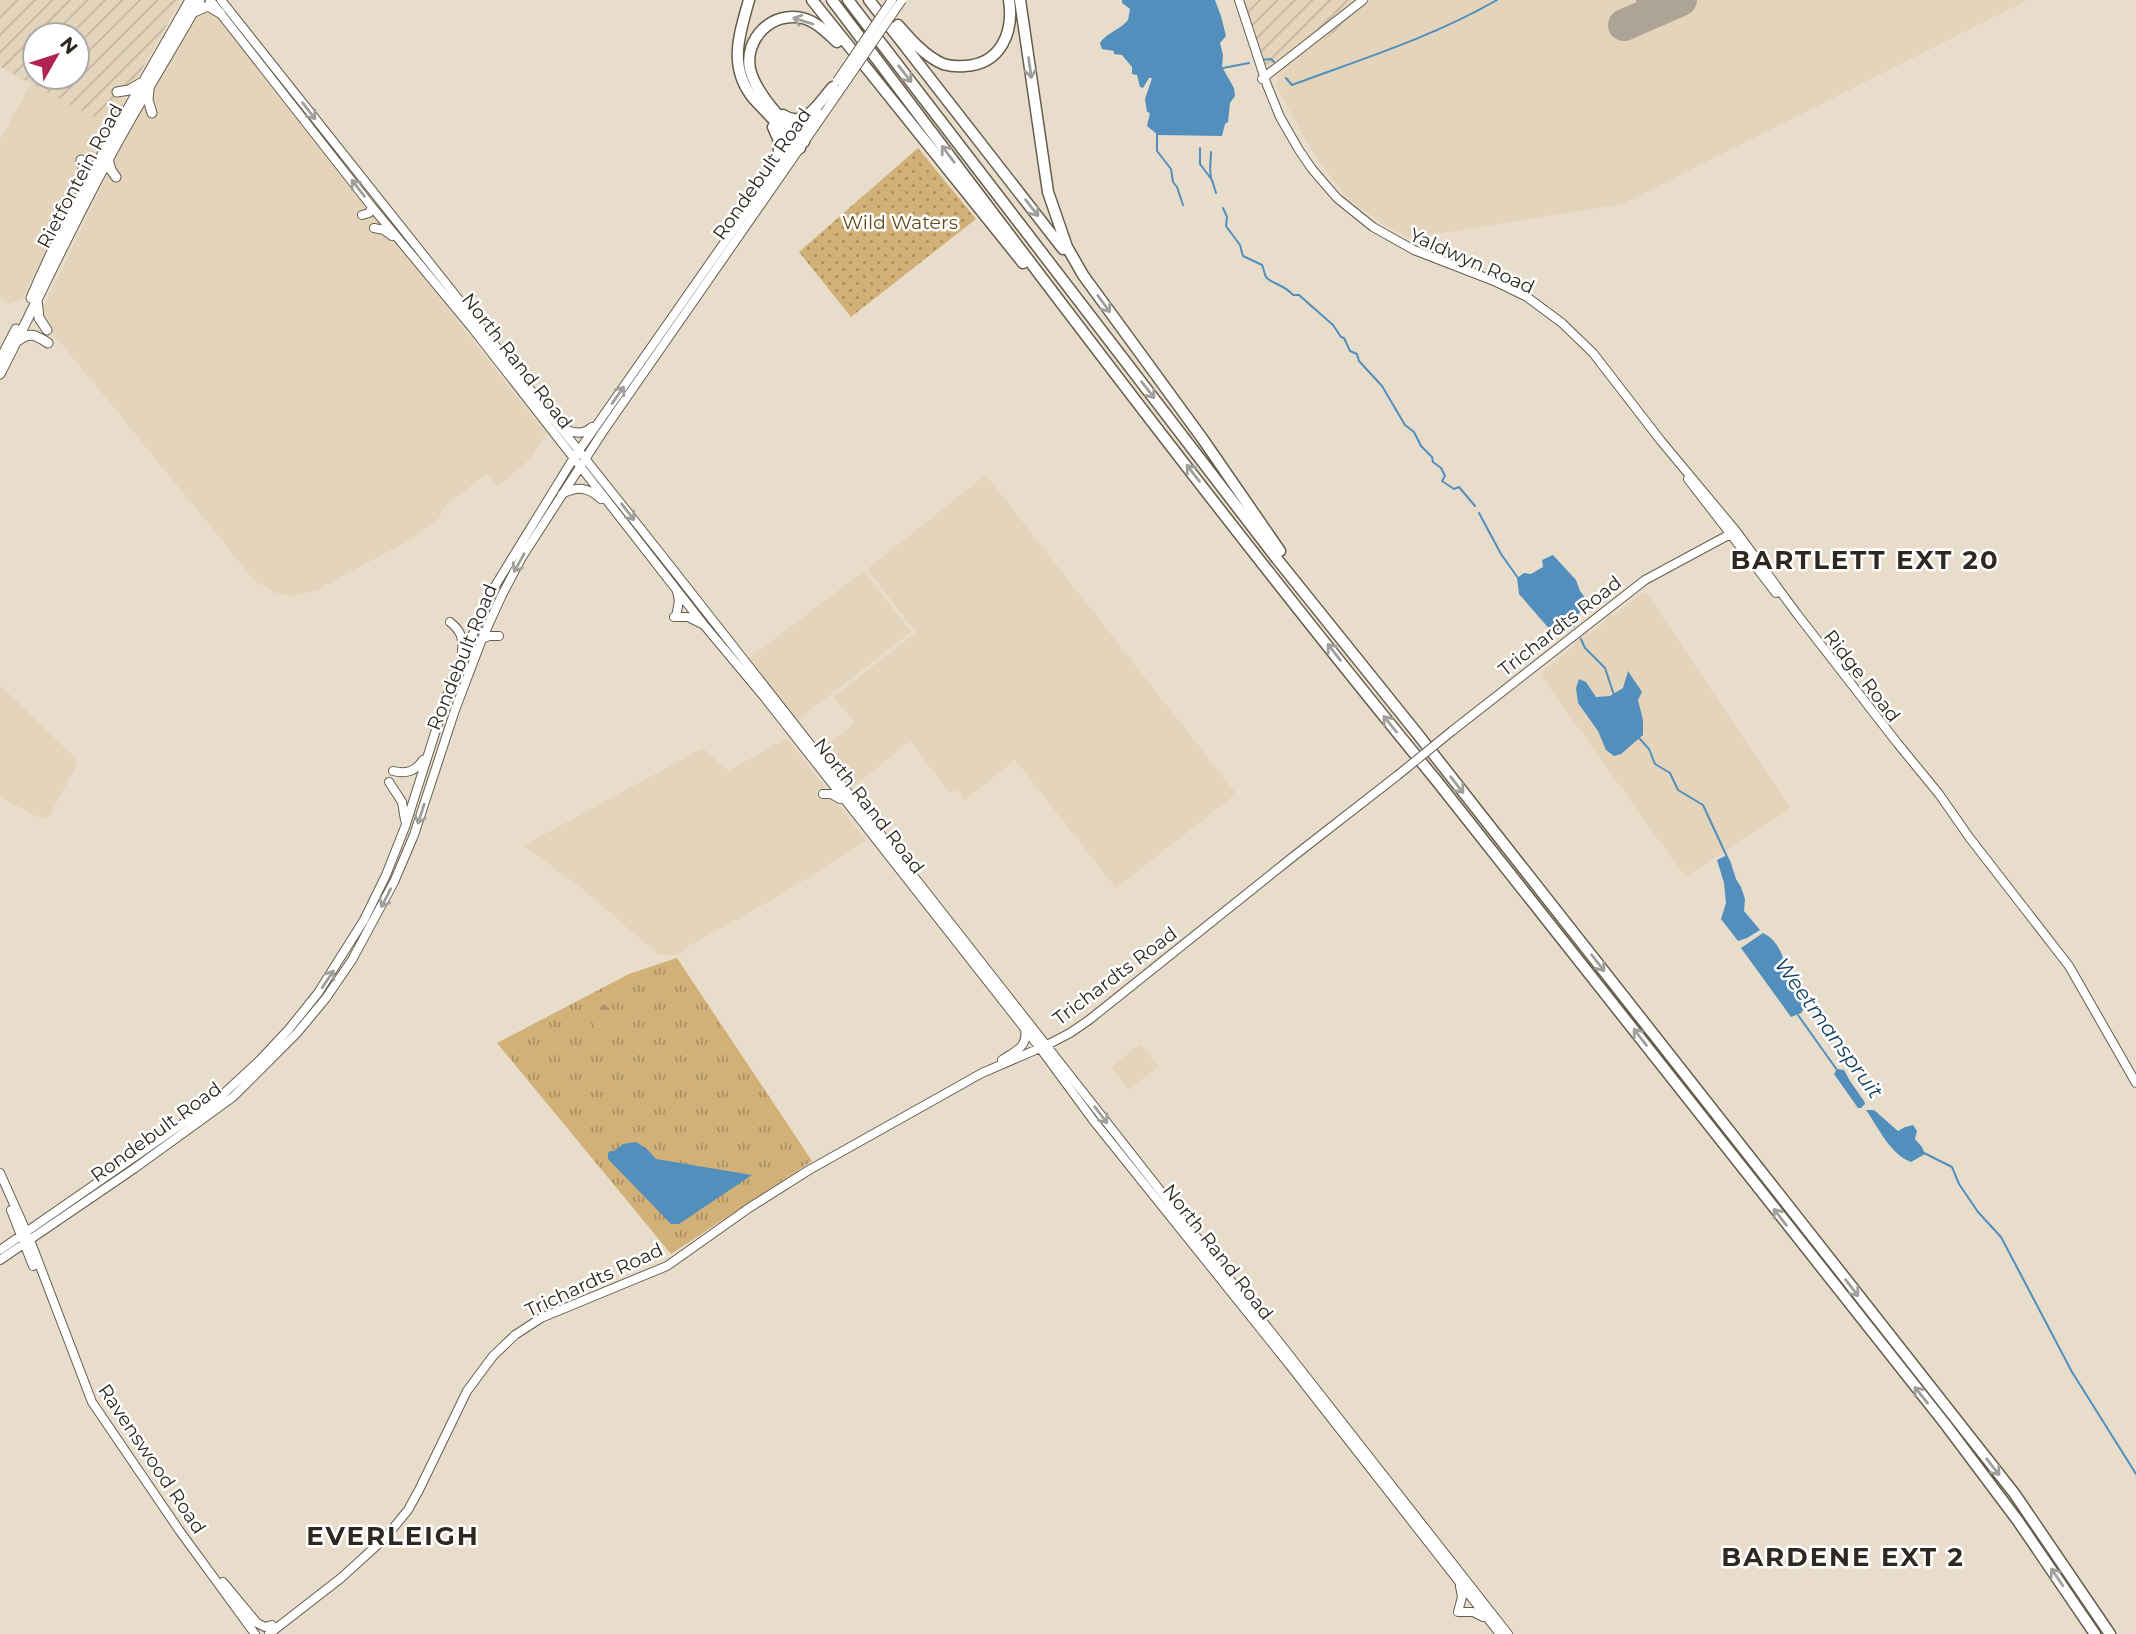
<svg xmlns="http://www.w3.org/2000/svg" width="2136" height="1634" viewBox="0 0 2136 1634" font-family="Montserrat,sans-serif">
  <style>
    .built { fill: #e3d4bb }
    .industrial { fill: url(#industrial-furrows); fill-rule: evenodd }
    .grass { fill: url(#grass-tufts) }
    .forest { fill: url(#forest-firs) }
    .park { fill: url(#park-dots) }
    .water { fill: #538fbd }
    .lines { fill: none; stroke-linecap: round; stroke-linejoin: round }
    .stream { stroke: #538fbd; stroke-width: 2 }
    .taxiway { stroke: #ada496; stroke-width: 12 }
    .runway { stroke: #ada496; stroke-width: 32 }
    .secondary-casing { stroke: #665d4d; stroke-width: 10 }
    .primary-casing { stroke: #665d4d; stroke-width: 11 }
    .highway-casing { stroke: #665d4d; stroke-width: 13 }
    .secondary { stroke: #fff; stroke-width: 8 }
    .primary { stroke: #fff; stroke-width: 9 }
    .highway { stroke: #fff; stroke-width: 10 }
    .secondary-bridge-casing { stroke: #665d4d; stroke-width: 10; stroke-linecap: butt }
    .secondary-bridge { stroke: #fff; stroke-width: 8 }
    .oneway { stroke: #a09f9c }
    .labels { text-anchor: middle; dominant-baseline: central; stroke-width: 5; stroke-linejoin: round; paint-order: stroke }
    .street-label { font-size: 19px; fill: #2d2922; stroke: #fff }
    .park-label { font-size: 19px; fill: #654b1a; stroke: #fff }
    .water-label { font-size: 21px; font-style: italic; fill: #113f5f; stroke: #fff }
    .district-label { font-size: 26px; font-weight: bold; letter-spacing: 2px; fill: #2d2922; stroke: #fff }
  </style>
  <defs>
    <pattern id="industrial-furrows" width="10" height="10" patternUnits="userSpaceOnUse" patternTransform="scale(1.75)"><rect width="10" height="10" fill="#e3d4bb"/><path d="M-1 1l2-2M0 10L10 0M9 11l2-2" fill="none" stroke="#c3b6a0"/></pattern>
    <pattern id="grass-tufts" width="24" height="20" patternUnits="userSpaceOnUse" patternTransform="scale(1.75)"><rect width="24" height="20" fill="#d2b179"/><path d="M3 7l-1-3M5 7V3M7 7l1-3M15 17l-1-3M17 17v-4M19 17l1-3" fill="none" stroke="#ab9063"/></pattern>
    <pattern id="forest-firs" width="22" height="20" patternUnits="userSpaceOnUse" patternTransform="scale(1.75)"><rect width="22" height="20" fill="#d2b179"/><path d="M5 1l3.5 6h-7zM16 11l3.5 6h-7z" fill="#ab9063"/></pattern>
    <pattern id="park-dots" width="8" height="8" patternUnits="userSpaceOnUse" patternTransform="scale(1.75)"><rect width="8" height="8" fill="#d2b179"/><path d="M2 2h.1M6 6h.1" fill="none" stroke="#ab9063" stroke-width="1.8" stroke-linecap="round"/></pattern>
  </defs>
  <rect width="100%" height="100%" fill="#e8ddcb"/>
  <path class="built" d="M 1375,0 L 2028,0 L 1623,204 L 1410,238 L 1387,227 L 1347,198 L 1315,156 L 1277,87 L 1278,78 L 1285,71 Z
    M 199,10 L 213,11 L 546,433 L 530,459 L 498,487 L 487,473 L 442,509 L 440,517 L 415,537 L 317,590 L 292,596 L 275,593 L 255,581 L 39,316 L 136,116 Z
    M 31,83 L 111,126 L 22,299 L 9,304 L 0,299 L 0,140 Z
    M 984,476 L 988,478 L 1235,792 L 1231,798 L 1116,888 L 1015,760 L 965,800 L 958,791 L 952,791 L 950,793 L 910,741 L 852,788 L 822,748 L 855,723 L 834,697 L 916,632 L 867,569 Z
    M 864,571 L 911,632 L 795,722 L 747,660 Z
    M 1642,593 L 1647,594 L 1791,808 L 1685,877 L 1542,677 L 1542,672 L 1575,645 L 1573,642 L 1587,632 L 1589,634 L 1606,621 L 1605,619 L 1611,614 L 1613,616 Z
    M 0,685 L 76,759 L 77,765 L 49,816 L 42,819 L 0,797 Z
    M 787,738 L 866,841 L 777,897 L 690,945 L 680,955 L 659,955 L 574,882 L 523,846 L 703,748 L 728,771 Z
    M 1140,1044 L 1159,1066 L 1129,1090 L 1111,1067 Z"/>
  <path class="industrial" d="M 0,0 L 181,0 L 110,126 L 0,67 ZM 35,35 L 77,35 L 77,77 L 35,77 Z
    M 1244,0 L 1375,0 L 1285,71 L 1278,78 L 1264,62 Z"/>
  <path class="grass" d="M 677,958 L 812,1161 L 671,1254 L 497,1043 L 629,974 Z"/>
  <path class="forest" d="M 605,1005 L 613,1012 L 609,1028 L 598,1035 L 585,1006 Z"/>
  <path class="park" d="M 918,148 L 976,219 L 851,317 L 799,252 Z"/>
  <path class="water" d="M 1122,0 L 1215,0 L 1221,16 L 1226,36 L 1220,43 L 1223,55 L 1222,67 L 1234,88 L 1235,96 L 1230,103 L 1228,122 L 1225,124 L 1222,136 L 1158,135 L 1147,126 L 1150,113 L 1147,112 L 1145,99 L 1152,78 L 1149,78 L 1143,88 L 1140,87 L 1137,75 L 1132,74 L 1132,67 L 1122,55 L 1114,54 L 1114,51 L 1102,49 L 1100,43 C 1106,33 1120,30 1128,20 L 1130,9 L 1122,3 Z
    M 1553,555 L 1576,580 L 1580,591 L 1587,600 L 1587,606 L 1572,620 L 1575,626 L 1570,630 L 1565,624 L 1555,633 L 1552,632 L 1519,594 L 1517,578 L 1524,573 L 1531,574 L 1543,567 L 1542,560 Z
    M 1628,671 L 1642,692 L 1638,700 L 1643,720 L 1643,735 L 1621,754 L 1614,756 L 1606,750 L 1598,731 L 1578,703 L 1576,688 L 1579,679 L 1586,682 L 1596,697 L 1610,696 L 1623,688 Z
    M 1725,856 L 1730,860 L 1736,879 L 1741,887 L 1745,899 L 1744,911 L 1760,930 L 1747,938 L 1738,941 L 1721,919 L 1726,903 L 1724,883 L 1717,860 Z
    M 1763,933 C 1779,940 1787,962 1785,978 L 1793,981 L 1797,987 L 1795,993 L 1796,996 L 1807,1004 L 1801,1013 L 1791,1017 L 1741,948 Z
    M 1837,1069 L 1844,1070 L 1850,1081 L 1864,1101 L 1865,1104 L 1861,1108 L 1858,1108 L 1834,1074 Z
    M 1866,1110 L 1874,1110 L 1898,1131 L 1905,1127 L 1913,1125 L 1917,1131 L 1915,1139 L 1922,1147 L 1925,1154 L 1911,1162 C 1890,1154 1878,1127 1866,1110 Z
    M 636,1142 L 646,1148 L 656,1159 L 752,1175 L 679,1224 L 671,1224 L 608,1159 L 608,1153 L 610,1151 L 614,1151 L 623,1144 Z"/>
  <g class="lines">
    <path class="stream" d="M 1261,60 L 1271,59 L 1274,62
      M 1223,68 L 1249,63
      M 1286,78 L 1292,85 C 1362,59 1433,37 1497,0
      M 1157,134 L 1157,151 L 1171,169 L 1173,182 L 1177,187 L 1183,205
      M 1200,148 L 1200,164 L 1212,180 L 1216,193
      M 1211,152 C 1211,163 1209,166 1211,178
      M 1223,208 L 1227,217 L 1226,226 L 1240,245 L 1243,256 L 1262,265 C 1264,269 1264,273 1266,277 C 1270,283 1285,285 1293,295 L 1299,295 L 1333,325 L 1341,337 L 1344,338 L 1350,351 L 1357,354 L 1359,361 L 1382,386 L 1405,425 L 1414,432 L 1421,446 L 1432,457 L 1433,462 L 1441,468 L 1445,476 L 1442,481 L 1454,489 L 1459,487 L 1475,506
      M 1479,513 L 1501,554 L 1518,578
      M 1581,639 L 1585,648 L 1605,668 L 1614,695
      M 1639,738 L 1649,749 L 1655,764 L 1670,773 L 1678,790 L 1703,805 L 1728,859
      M 1798,1015 L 1837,1070
      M 1924,1153 L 1952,1167 L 1959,1184 L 1978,1212 L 2001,1237 L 2072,1372 L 2136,1474"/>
    <path class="taxiway" d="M 1642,0 L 1660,3 L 1675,0"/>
    <path class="runway" d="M 1624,25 L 1681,0"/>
    <g class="secondary-casing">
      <path id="secondary" d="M 210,0 L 372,207 L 473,329 L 704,625 L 765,698 L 1040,1048 L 1093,1120 L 1292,1368 L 1500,1634
        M 221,0 L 664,558 L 1508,1634
        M 1239,0 L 1267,85 L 1280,117 L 1299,150 L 1312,169 L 1337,198 L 1373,227 L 1414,250 L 1494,281 L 1527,297 L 1562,323 L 1593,353 L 1661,441 L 1736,531 L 1797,614 L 1898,744 L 1939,794 L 1969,837 L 2069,966 L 2136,1083
        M 1262,79 L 1363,0
        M 362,215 L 369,213 L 372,207
        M 374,228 L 384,230 L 392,236
        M 563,427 C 573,434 583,435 592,427
        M 1688,479 L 1776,593
        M 562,494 C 578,486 588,487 601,499
        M 676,616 L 679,601 L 677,591
        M 674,617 L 688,617 L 702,624
        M 450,622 C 460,630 464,638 462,651
        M 482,639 L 489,636 L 499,636
        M 1452,731 L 1645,580 L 1734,532
        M 393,771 C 406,774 415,772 423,760
        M 389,782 L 402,802 L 405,820
        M 823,794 L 831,794 L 840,799
        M 1002,1060 C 1015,1051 1028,1048 1025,1029
        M 0,1173 L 30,1240 L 92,1402 L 179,1530 L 255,1634
        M 11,1210 L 33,1266
        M 0,1250 L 218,1099 L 260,1060 L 289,1029 L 318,993 L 364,920 L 386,875 L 405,827 L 451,683 L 492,591 L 573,459 L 817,110
        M 0,1260 L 135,1168 L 233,1097 L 297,1033 L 326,998 L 352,960 L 394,882 L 414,835 L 455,710 L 482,639 L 502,595 L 522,557 L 602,433 L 843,86
        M 223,1582 L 257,1623 L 265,1627 L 272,1625
        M 1460,1586 L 1462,1597 L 1458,1612 L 1473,1612 L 1483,1617
        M 269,1634 L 341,1578 L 385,1538 L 408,1510 L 419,1490 L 467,1391 L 493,1356 L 515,1335 L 541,1318 L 667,1266 L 749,1208 L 809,1170 L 982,1073 L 1047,1045 L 1070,1033 L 1089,1020 L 1294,856 L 1398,775"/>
    </g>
    <g class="primary-casing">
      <path id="primary" d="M 194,12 L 208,6 L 220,13
        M 149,89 L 148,100 L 152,113
        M 117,92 L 129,90 L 141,83
        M 108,159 L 111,170 L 116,177
        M 81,160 L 87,182
        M 31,298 C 75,194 135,98 190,0
        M 37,300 L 39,318 L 47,330
        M 19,340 C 30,331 37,336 48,343
        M 0,360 L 16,329
        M 0,374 C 37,302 70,229 109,158 C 138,104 170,53 200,0"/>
    </g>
    <g class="highway-casing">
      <path id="highway" d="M 749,0 C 739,36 728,66 753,98 L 800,148
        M 812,0 L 1023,263
        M 832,0 C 1030,262 1227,526 1436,780 L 1946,1425 L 2018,1521 L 2095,1634
        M 848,0 L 1277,559 L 1416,732 L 2014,1493 L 2110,1634
        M 869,0 L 1063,249
        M 1020,0 L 1048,192 L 1067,247 L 1083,275 L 1202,438 L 1280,551
        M 898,25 C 911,40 925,56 943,64 C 950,66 957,67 965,66 C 1001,64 1014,32 1009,0
        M 783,115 C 805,130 819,102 833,87
        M 773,127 L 780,143 L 776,167
        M 804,142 C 786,124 756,95 750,69 C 744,39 772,11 802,18 C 816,21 827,33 837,42"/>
    </g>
    <use href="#secondary" class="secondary"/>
    <use href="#primary" class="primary"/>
    <use href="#highway" class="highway"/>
    <g class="secondary-bridge-casing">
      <path id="secondary-bridge" d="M 837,81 L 892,0
        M 843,86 L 902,0
        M 1398,775 L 1452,731"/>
    </g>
    <use href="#secondary-bridge" class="secondary-bridge"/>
  </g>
  <defs><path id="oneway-shaft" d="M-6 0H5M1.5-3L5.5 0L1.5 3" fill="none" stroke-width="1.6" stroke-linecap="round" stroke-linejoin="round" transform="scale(1.75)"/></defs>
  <g class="oneway">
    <use href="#oneway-shaft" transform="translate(803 21) rotate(-163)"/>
    <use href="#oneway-shaft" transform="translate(1030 68) rotate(82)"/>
    <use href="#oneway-shaft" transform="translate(905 74) rotate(52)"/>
    <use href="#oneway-shaft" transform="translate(309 111) rotate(52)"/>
    <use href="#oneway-shaft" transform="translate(948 154) rotate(-127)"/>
    <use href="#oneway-shaft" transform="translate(358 188) rotate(-128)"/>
    <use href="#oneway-shaft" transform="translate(1032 208) rotate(52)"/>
    <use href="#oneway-shaft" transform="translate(1104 304) rotate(54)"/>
    <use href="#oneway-shaft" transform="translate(1148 390) rotate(52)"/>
    <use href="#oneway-shaft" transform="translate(618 395) rotate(-55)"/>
    <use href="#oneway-shaft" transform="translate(1193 473) rotate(-128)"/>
    <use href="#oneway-shaft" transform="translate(628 512) rotate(52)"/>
    <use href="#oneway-shaft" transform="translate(519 563) rotate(119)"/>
    <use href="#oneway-shaft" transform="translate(1334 652) rotate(-128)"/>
    <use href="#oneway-shaft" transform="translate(1390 724) rotate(-129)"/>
    <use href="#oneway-shaft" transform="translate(1457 785) rotate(52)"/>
    <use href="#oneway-shaft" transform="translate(421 814) rotate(108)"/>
    <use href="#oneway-shaft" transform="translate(386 898) rotate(117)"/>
    <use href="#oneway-shaft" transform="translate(1598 963) rotate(52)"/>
    <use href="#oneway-shaft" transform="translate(328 979) rotate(-56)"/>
    <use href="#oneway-shaft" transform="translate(1640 1037) rotate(-128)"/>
    <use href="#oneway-shaft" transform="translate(1101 1115) rotate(53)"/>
    <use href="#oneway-shaft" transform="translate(1780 1217) rotate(-128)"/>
    <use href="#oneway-shaft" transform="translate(1852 1288) rotate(52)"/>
    <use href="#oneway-shaft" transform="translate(1921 1395) rotate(-129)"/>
    <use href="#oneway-shaft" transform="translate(1993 1467) rotate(52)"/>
    <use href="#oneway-shaft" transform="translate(2057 1577) rotate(-124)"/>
  </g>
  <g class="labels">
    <g class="street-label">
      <text transform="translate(762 174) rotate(-55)">Rondebult Road</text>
      <text transform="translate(80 176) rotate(-62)">Rietfontein Road</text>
      <text transform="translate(1472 261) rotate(24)">Yaldwyn Road</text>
      <text transform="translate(517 361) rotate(52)">North Rand Road</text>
      <text transform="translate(1560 626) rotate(-38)">Trichardts Road</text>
      <text transform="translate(462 657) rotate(-68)">Rondebult Road</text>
      <text transform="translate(1862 676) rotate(52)">Ridge Road</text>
      <text transform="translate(869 806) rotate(52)">North Rand Road</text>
      <text transform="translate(1115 976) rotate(-37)">Trichardts Road</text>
      <text transform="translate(156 1132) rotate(-36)">Rondebult Road</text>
      <text transform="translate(1218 1252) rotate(52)">North Rand Road</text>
      <text transform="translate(594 1280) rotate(-25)">Trichardts Road</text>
      <text transform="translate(152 1459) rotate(56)">Ravenswood Road</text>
    </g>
    <g class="park-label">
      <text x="900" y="222">Wild Waters</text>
    </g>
    <g class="water-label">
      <text transform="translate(1829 1028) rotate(54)">Weetmanspruit</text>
    </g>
    <g class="district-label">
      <text x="1865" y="560">BARTLETT EXT 20</text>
      <text x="393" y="1536">EVERLEIGH</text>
      <text x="1843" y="1557">BARDENE EXT 2</text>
    </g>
  </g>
  <g transform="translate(56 56) rotate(51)"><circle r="33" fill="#ffffff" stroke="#aba9a7" stroke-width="2"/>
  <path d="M0-5L12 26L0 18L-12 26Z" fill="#b22255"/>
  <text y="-10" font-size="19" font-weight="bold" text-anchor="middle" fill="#2d2922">N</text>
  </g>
</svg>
